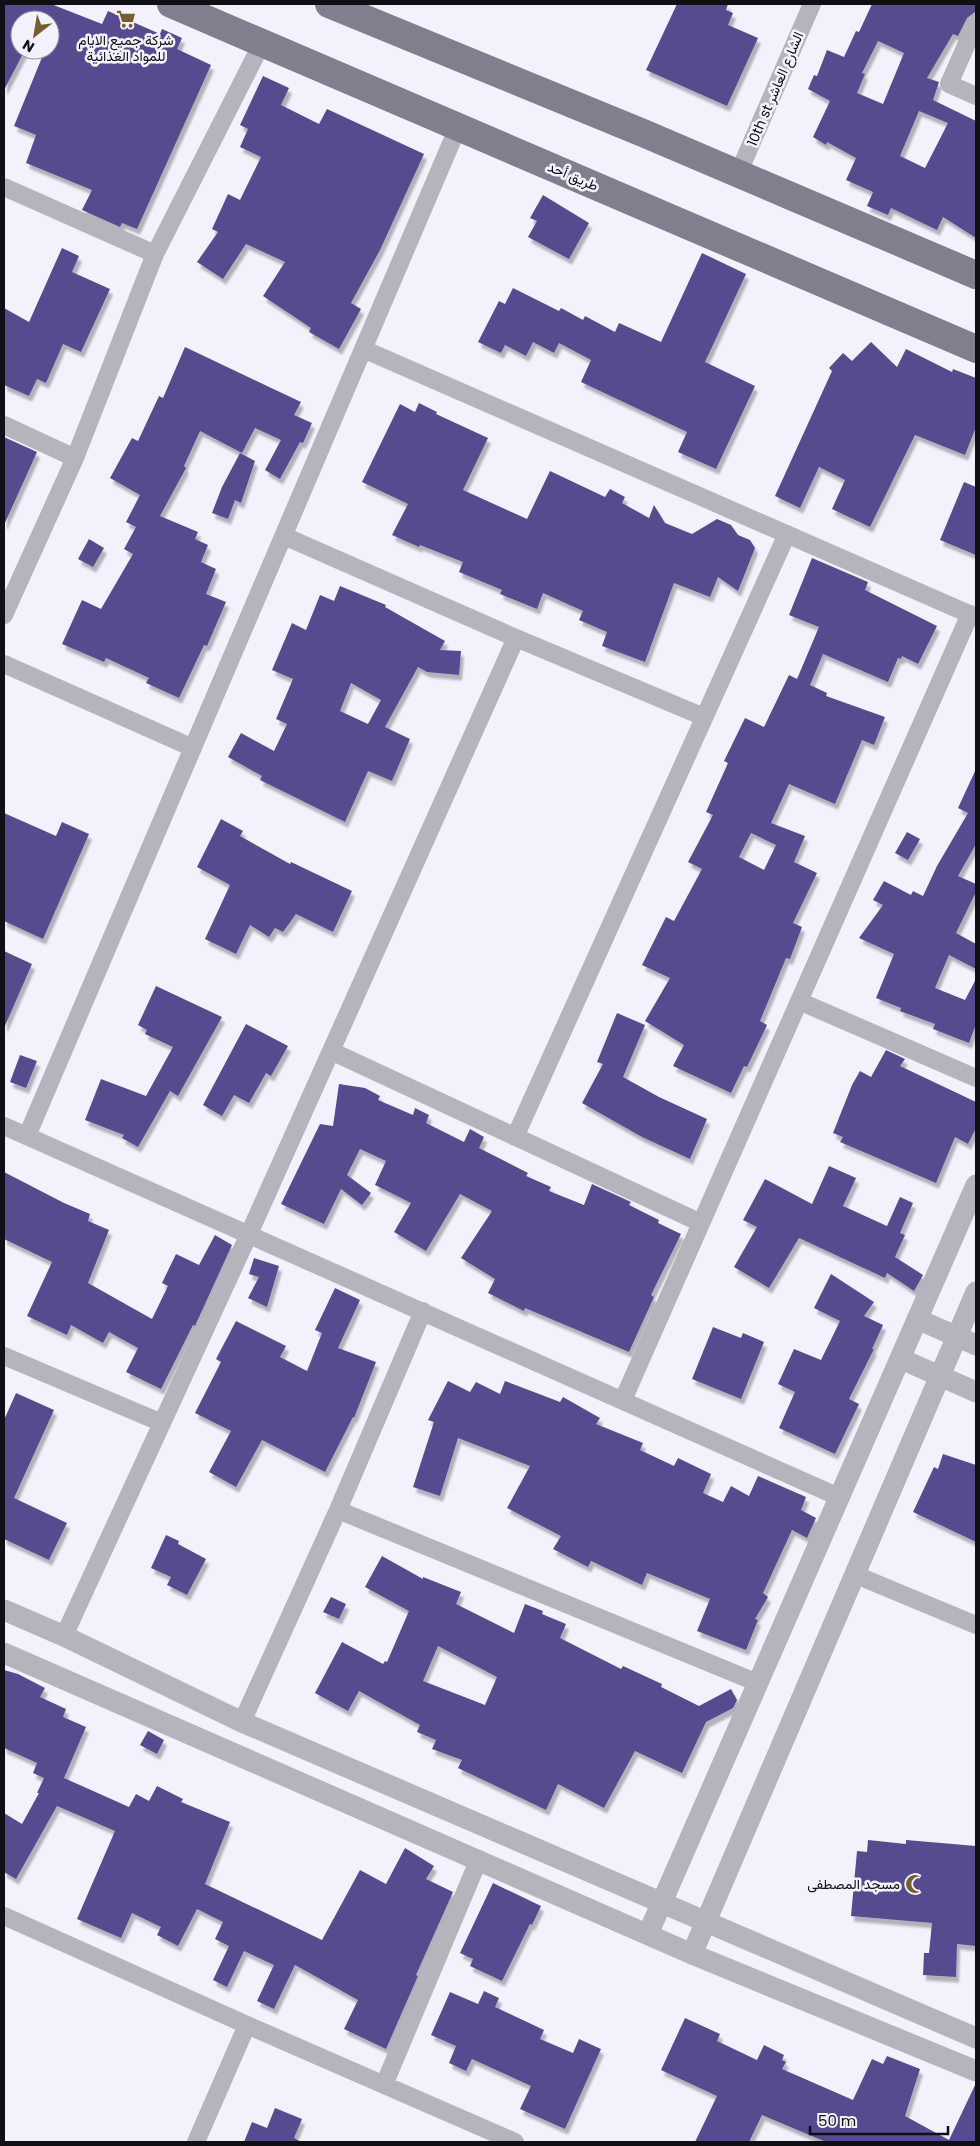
<svg xmlns="http://www.w3.org/2000/svg" width="980" height="2146" viewBox="0 0 980 2146" font-family="Poppins,Vazirmatn,sans-serif">
  <style>
    .building { fill: #564c8f; fill-rule: evenodd; filter: url(#shadow) }
    .lines { fill: none; stroke-linecap: round; stroke-linejoin: round }
    .minor { stroke: #b4b4bc; stroke-width: 18 }
    .tertiary { stroke: #b4b4bc; stroke-width: 21 }
    .primary { stroke: #807f8d; stroke-width: 28 }
    .labels { text-anchor: middle; dominant-baseline: central; stroke-width: 5; stroke-linejoin: round; paint-order: stroke }
    .poi-label { font-size: 14px; fill: #100f15; stroke: #f2f1fc }
    .street-label { font-size: 14px; fill: #100f15; stroke: #f2f1fc }
  </style>
  <defs>
    <filter id="shadow"><feDropShadow dx="3" dy="5.5" stdDeviation="1" flood-color="#0004"/></filter>
  </defs>
  <rect width="100%" height="100%" fill="#f2f1fc"/>
  <path class="building" d="M 4,4 L 51,4 L 102,24 L 108,11 L 160,34 L 162,29 L 182,38 L 177,49 L 211,65 L 137,229 L 122,223 L 120,227 L 82,210 L 92,190 L 26,163 L 36,135 L 14,126 L 45,50 L 50,50 L 50,20 L 20,20 L 20,50 L 25,50 L 4,90 Z
    M 677,4 L 728,4 L 726,10 L 733,13 L 728,25 L 758,38 L 727,106 L 646,70 Z
    M 872,4 L 976,4 L 975,12 L 967,18 L 958,36 L 953,34 L 927,78 L 939,82 L 933,100 L 976,121 L 976,238 L 943,217 L 937,230 L 891,208 L 888,215 L 867,206 L 873,192 L 846,180 L 856,158 L 827,142 L 826,145 L 813,137 L 830,101 L 808,89 L 814,75 L 817,76 L 827,50 L 844,57 L 856,31 L 859,32 ZM 878,41 L 904,53 L 883,104 L 857,93 L 865,74 L 862,73 ZM 919,111 L 948,123 L 925,168 L 900,156 Z
    M 263,76 L 289,88 L 281,105 L 319,124 L 327,109 L 424,154 L 380,250 L 351,303 L 361,309 L 339,349 L 309,332 L 311,328 L 263,296 L 285,262 L 246,244 L 223,279 L 197,262 L 218,232 L 212,229 L 228,194 L 240,200 L 261,157 L 240,147 L 248,129 L 240,125 Z
    M 543,195 L 589,223 L 569,259 L 528,237 L 537,221 L 530,218 Z
    M 62,248 L 79,256 L 72,272 L 110,289 L 81,352 L 63,344 L 46,383 L 37,379 L 29,396 L 4,385 L 4,308 L 29,322 Z
    M 702,253 L 746,274 L 705,362 L 755,386 L 716,469 L 678,452 L 687,432 L 581,382 L 591,360 L 559,343 L 554,353 L 533,342 L 526,356 L 505,345 L 501,353 L 478,342 L 499,301 L 505,304 L 513,288 L 559,311 L 561,308 L 583,320 L 585,316 L 615,332 L 619,323 L 661,342 Z
    M 871,342 L 897,367 L 906,349 L 952,372 L 953,369 L 976,378 L 976,427 L 965,455 L 915,435 L 870,527 L 832,509 L 845,480 L 819,467 L 800,508 L 775,496 L 832,371 L 829,368 L 843,353 L 852,361 Z
    M 185,347 L 301,402 L 294,415 L 312,423 L 303,443 L 300,442 L 280,479 L 265,470 L 281,440 L 255,428 L 242,453 L 200,431 L 184,466 L 186,468 L 160,516 L 198,532 L 195,539 L 208,545 L 201,562 L 216,569 L 206,594 L 226,602 L 207,646 L 204,645 L 179,698 L 146,683 L 149,678 L 106,658 L 104,662 L 62,644 L 82,600 L 101,609 L 133,554 L 124,549 L 136,527 L 126,522 L 140,495 L 110,478 L 132,438 L 138,441 L 159,396 L 163,398 Z
    M 419,403 L 437,412 L 436,414 L 488,438 L 463,490 L 527,519 L 550,471 L 605,497 L 610,489 L 625,497 L 622,503 L 649,518 L 654,505 L 665,523 L 692,534 L 717,519 L 731,525 L 738,535 L 750,540 L 755,548 L 738,591 L 718,577 L 710,597 L 674,583 L 645,662 L 602,646 L 607,632 L 579,620 L 583,611 L 543,593 L 537,609 L 500,594 L 502,590 L 459,572 L 463,562 L 420,545 L 419,547 L 392,535 L 408,504 L 362,482 L 400,404 L 415,412 Z
    M 4,437 L 37,452 L 4,525 Z
    M 240,453 L 255,461 L 241,503 L 235,500 L 228,519 L 212,513 L 222,487 Z
    M 964,482 L 976,487 L 976,555 L 940,540 Z
    M 89,539 L 104,548 L 93,567 L 78,559 Z
    M 812,558 L 868,582 L 865,590 L 937,626 L 918,664 L 902,656 L 901,659 L 898,658 L 888,682 L 823,654 L 810,685 L 827,693 L 826,696 L 885,717 L 874,745 L 862,740 L 835,804 L 789,784 L 771,823 L 805,836 L 794,862 L 817,873 L 793,923 L 802,927 L 790,959 L 786,958 L 760,1021 L 767,1025 L 747,1067 L 744,1066 L 731,1093 L 673,1066 L 684,1045 L 645,1021 L 670,978 L 642,965 L 666,917 L 674,921 L 702,869 L 688,862 L 713,815 L 706,812 L 728,763 L 724,761 L 745,718 L 764,727 L 789,675 L 797,679 L 819,627 L 789,615 ZM 751,833 L 776,845 L 764,870 L 739,857 Z
    M 340,586 L 386,605 L 385,607 L 445,641 L 440,650 L 461,651 L 459,675 L 427,672 L 418,667 L 385,727 L 410,739 L 392,781 L 368,771 L 345,822 L 260,780 L 262,776 L 228,757 L 241,733 L 274,751 L 287,724 L 276,719 L 293,679 L 272,670 L 292,623 L 306,630 L 320,595 L 334,601 ZM 351,683 L 381,700 L 368,724 L 340,711 Z
    M 976,769 L 976,844 L 958,876 L 976,884 L 976,892 L 956,933 L 976,944 L 976,969 L 949,955 L 935,988 L 965,1000 L 976,979 L 976,1024 L 969,1043 L 933,1029 L 935,1024 L 900,1011 L 901,1008 L 876,998 L 894,954 L 859,938 L 883,905 L 873,900 L 884,881 L 911,895 L 913,891 L 923,896 L 937,866 L 968,813 L 958,808 Z
    M 4,813 L 56,836 L 62,822 L 89,834 L 43,939 L 4,921 Z
    M 221,819 L 243,831 L 240,836 L 290,864 L 291,862 L 352,891 L 333,932 L 296,914 L 283,932 L 275,928 L 269,937 L 250,925 L 236,954 L 205,939 L 230,885 L 197,867 Z
    M 907,832 L 920,839 L 908,860 L 895,853 Z
    M 4,951 L 32,964 L 4,1028 Z
    M 156,986 L 222,1017 L 178,1096 L 170,1091 L 138,1147 L 122,1138 L 124,1135 L 85,1120 L 101,1079 L 146,1096 L 173,1047 L 145,1034 L 147,1030 L 138,1025 Z
    M 617,1013 L 645,1025 L 623,1077 L 659,1097 L 707,1119 L 690,1159 L 642,1137 L 582,1103 L 603,1064 L 597,1062 Z
    M 246,1024 L 288,1046 L 271,1076 L 266,1073 L 249,1103 L 234,1095 L 222,1116 L 203,1105 Z
    M 886,1050 L 905,1059 L 900,1066 L 976,1102 L 976,1128 L 968,1144 L 955,1137 L 936,1183 L 840,1142 L 843,1137 L 833,1133 L 852,1085 L 860,1071 L 871,1077 Z
    M 20,1055 L 37,1061 L 26,1088 L 10,1082 Z
    M 339,1084 L 365,1088 L 380,1096 L 378,1100 L 413,1115 L 415,1108 L 429,1115 L 426,1123 L 464,1142 L 470,1129 L 484,1137 L 479,1148 L 528,1173 L 526,1176 L 551,1187 L 549,1191 L 584,1205 L 592,1184 L 631,1202 L 629,1205 L 659,1220 L 658,1223 L 681,1234 L 651,1295 L 654,1297 L 629,1352 L 525,1308 L 524,1311 L 488,1293 L 495,1279 L 461,1258 L 492,1211 L 460,1194 L 426,1251 L 394,1232 L 411,1203 L 375,1185 L 386,1161 L 360,1149 L 347,1175 L 371,1193 L 362,1205 L 341,1189 L 324,1224 L 281,1204 L 320,1124 L 333,1126 Z
    M 829,1166 L 856,1178 L 843,1206 L 887,1226 L 900,1197 L 913,1203 L 900,1233 L 905,1235 L 895,1257 L 923,1275 L 914,1291 L 887,1273 L 885,1278 L 799,1238 L 769,1288 L 734,1267 L 757,1227 L 743,1220 L 765,1179 L 812,1204 Z
    M 4,1172 L 64,1203 L 90,1214 L 88,1221 L 109,1230 L 88,1283 L 152,1319 L 168,1286 L 162,1283 L 176,1254 L 199,1265 L 215,1235 L 232,1245 L 195,1326 L 193,1325 L 161,1389 L 126,1372 L 138,1348 L 109,1332 L 103,1343 L 71,1325 L 67,1335 L 27,1316 L 52,1262 L 4,1239 Z
    M 254,1258 L 279,1266 L 267,1307 L 248,1298 L 259,1277 L 249,1274 Z
    M 831,1274 L 874,1302 L 864,1316 L 883,1325 L 872,1349 L 874,1349 L 849,1399 L 859,1404 L 835,1454 L 779,1428 L 795,1392 L 778,1384 L 794,1349 L 821,1360 L 840,1321 L 814,1308 Z
    M 335,1288 L 360,1300 L 338,1348 L 376,1362 L 354,1418 L 353,1417 L 325,1472 L 262,1440 L 236,1487 L 209,1472 L 231,1431 L 195,1413 L 221,1362 L 216,1359 L 236,1321 L 286,1346 L 280,1357 L 307,1371 L 322,1333 L 315,1330 Z
    M 713,1327 L 741,1338 L 743,1333 L 764,1342 L 741,1399 L 692,1379 Z
    M 448,1381 L 470,1392 L 476,1382 L 500,1394 L 505,1381 L 560,1402 L 563,1397 L 600,1418 L 596,1424 L 643,1443 L 640,1450 L 674,1466 L 678,1458 L 711,1474 L 703,1493 L 723,1502 L 731,1486 L 749,1496 L 758,1476 L 806,1497 L 801,1510 L 816,1518 L 807,1538 L 792,1530 L 763,1593 L 768,1597 L 755,1619 L 758,1620 L 746,1650 L 697,1631 L 710,1599 L 647,1573 L 642,1585 L 591,1561 L 588,1567 L 553,1549 L 561,1536 L 507,1508 L 530,1466 L 458,1438 L 440,1496 L 413,1487 L 434,1422 L 428,1420 Z
    M 16,1393 L 54,1410 L 14,1498 L 67,1523 L 49,1560 L 4,1539 L 4,1420 Z
    M 943,1454 L 976,1465 L 976,1542 L 913,1512 L 934,1467 L 938,1469 Z
    M 166,1535 L 179,1541 L 178,1544 L 206,1559 L 187,1595 L 167,1585 L 171,1577 L 151,1568 Z
    M 382,1556 L 423,1579 L 423,1577 L 461,1592 L 456,1604 L 514,1633 L 525,1604 L 543,1611 L 542,1614 L 566,1624 L 560,1638 L 621,1669 L 623,1666 L 662,1684 L 661,1687 L 699,1706 L 731,1689 L 737,1700 L 733,1708 L 706,1722 L 682,1773 L 635,1751 L 604,1808 L 558,1784 L 546,1810 L 458,1768 L 462,1760 L 432,1749 L 436,1740 L 417,1732 L 420,1725 L 359,1691 L 348,1711 L 315,1693 L 342,1642 L 383,1664 L 385,1661 L 387,1662 L 409,1611 L 365,1587 ZM 438,1646 L 497,1677 L 485,1705 L 423,1681 Z
    M 331,1597 L 346,1604 L 339,1619 L 323,1612 Z
    M 4,1670 L 18,1674 L 45,1688 L 40,1697 L 66,1709 L 63,1717 L 86,1727 L 64,1778 L 129,1807 L 136,1794 L 149,1801 L 157,1786 L 183,1799 L 181,1802 L 230,1822 L 205,1884 L 322,1940 L 360,1870 L 386,1884 L 405,1848 L 434,1866 L 426,1879 L 453,1892 L 416,1975 L 418,1976 L 386,2049 L 344,2029 L 358,2000 L 295,1965 L 274,2009 L 257,2001 L 274,1965 L 244,1951 L 227,1987 L 213,1980 L 229,1946 L 215,1939 L 223,1922 L 197,1909 L 178,1946 L 157,1935 L 161,1927 L 132,1913 L 121,1938 L 77,1919 L 115,1831 L 57,1806 L 16,1879 L 4,1872 L 4,1813 L 22,1824 L 39,1793 L 37,1793 L 44,1778 L 33,1773 L 37,1763 L 4,1748 Z
    M 148,1731 L 164,1740 L 157,1754 L 140,1745 Z
    M 868,1840 L 906,1844 L 906,1840 L 976,1846 L 976,1946 L 957,1944 L 956,1977 L 923,1975 L 924,1953 L 929,1953 L 932,1923 L 851,1916 L 857,1851 L 867,1852 Z
    M 493,1883 L 541,1906 L 532,1925 L 530,1924 L 502,1981 L 470,1966 L 473,1959 L 460,1953 Z
    M 484,1991 L 499,1998 L 495,2007 L 544,2030 L 540,2039 L 573,2053 L 579,2039 L 601,2049 L 565,2129 L 520,2109 L 531,2086 L 472,2059 L 466,2071 L 449,2063 L 456,2046 L 431,2035 L 450,1992 L 478,2004 Z
    M 685,2018 L 720,2034 L 717,2041 L 757,2060 L 764,2045 L 784,2055 L 782,2060 L 786,2062 L 782,2069 L 853,2100 L 872,2059 L 883,2064 L 887,2056 L 920,2069 L 905,2116 L 949,2140 L 976,2083 L 976,2142 L 826,2142 L 762,2115 L 749,2142 L 695,2142 L 717,2096 L 661,2070 Z
    M 275,2108 L 302,2119 L 294,2138 L 301,2142 L 244,2142 L 252,2122 L 267,2128 Z"/>
  <g class="lines">
    <path class="minor" d="M 976,23 L 949,84 L 976,96
      M 738,174 L 812,4
      M 4,187 L 155,254
      M 363,349 L 976,617
      M 4,425 L 75,458
      M 284,536 L 516,638 L 704,717
      M 4,615 L 75,458 L 155,254 L 262,43
      M 4,664 L 193,748
      M 799,1001 L 976,1078
      M 331,1051 L 701,1223
      M 4,1126 L 839,1497
      M 27,1136 L 458,127
      M 515,1137 L 787,534
      M 4,1356 L 162,1423
      M 623,1400 L 970,614
      M 338,1510 L 758,1683
      M 856,1575 L 976,1625
      M 64,1636 L 249,1234 L 516,638
      M 242,1722 L 338,1510 L 423,1311
      M 4,1916 L 247,2025 L 515,2142
      M 384,2085 L 479,1859
      M 196,2142 L 247,2025"/>
    <path class="tertiary" d="M 917,1319 L 976,1345
      M 901,1359 L 976,1392
      M 4,1610 L 64,1636 L 242,1722 L 976,2038
      M 4,1653 L 692,1954 L 976,2071
      M 648,1934 L 976,1185
      M 692,1954 L 976,1292"/>
    <path class="primary" d="M 171,4 L 976,349
      M 329,4 L 643,133 L 976,275"/>
  </g>
  <defs>
    <g id="supermarket-bare" transform="scale(1.5)"><path d="M-6-5.5h2.5l.6 2H6L4.5 2H-2.5L-4.4-4H-6ZM-1.5 3.2a1.3 1.3 0 1 0 .1 0ZM3 3.2a1.3 1.3 0 1 0 .1 0Z" fill="#755f2f" stroke="#f2f1fc" stroke-width="2.5" paint-order="stroke"/></g>
    <g id="mosque-bare" transform="scale(1.5)"><path d="M3.5-4.9A6 6 0 1 0 3.5 4.9A5 5 0 1 1 3.5-4.9Z" fill="#755f2f" stroke="#f2f1fc" stroke-width="2.5" paint-order="stroke"/></g>
  </defs>
  <g fill-rule="evenodd">
    <use href="#supermarket-bare" x="126" y="19"/>
    <use href="#mosque-bare" x="915" y="1884"/>
  </g>
  <g class="labels">
    <g class="poi-label">
      <text x="126" y="40">شركة جميع الايام<tspan x="126" dy="16">للمواد الغذائية</tspan></text>
      <text x="900" y="1884" text-anchor="end">مسجد المصطفى</text>
    </g>
    <g class="street-label">
      <text transform="translate(775 89) rotate(-67)">10th st الشارع العاشر</text>
      <text transform="translate(573 176) rotate(23)">طريق أحد</text>
    </g>
  </g>
  <rect width="980" height="2146" fill="none" stroke="#100f15" stroke-width="10"/>
  <g transform="translate(35 35) rotate(211)"><circle r="24" fill="#f2f1fc" stroke="#9897a0"/>
  <path d="M0-4L9 19L0 12L-9 19Z" fill="#755f2f"/>
  <text y="-8" font-size="14" font-weight="bold" text-anchor="middle" fill="#100f15">N</text>
  </g>
  <path d="M810 2126v8h138v-8" fill="none" stroke="#100f15" stroke-width="2.5"/>
  <text x="818" y="2126" font-size="15" fill="#100f15" stroke="#f2f1fc" stroke-width="4" paint-order="stroke">50 m</text>
</svg>
